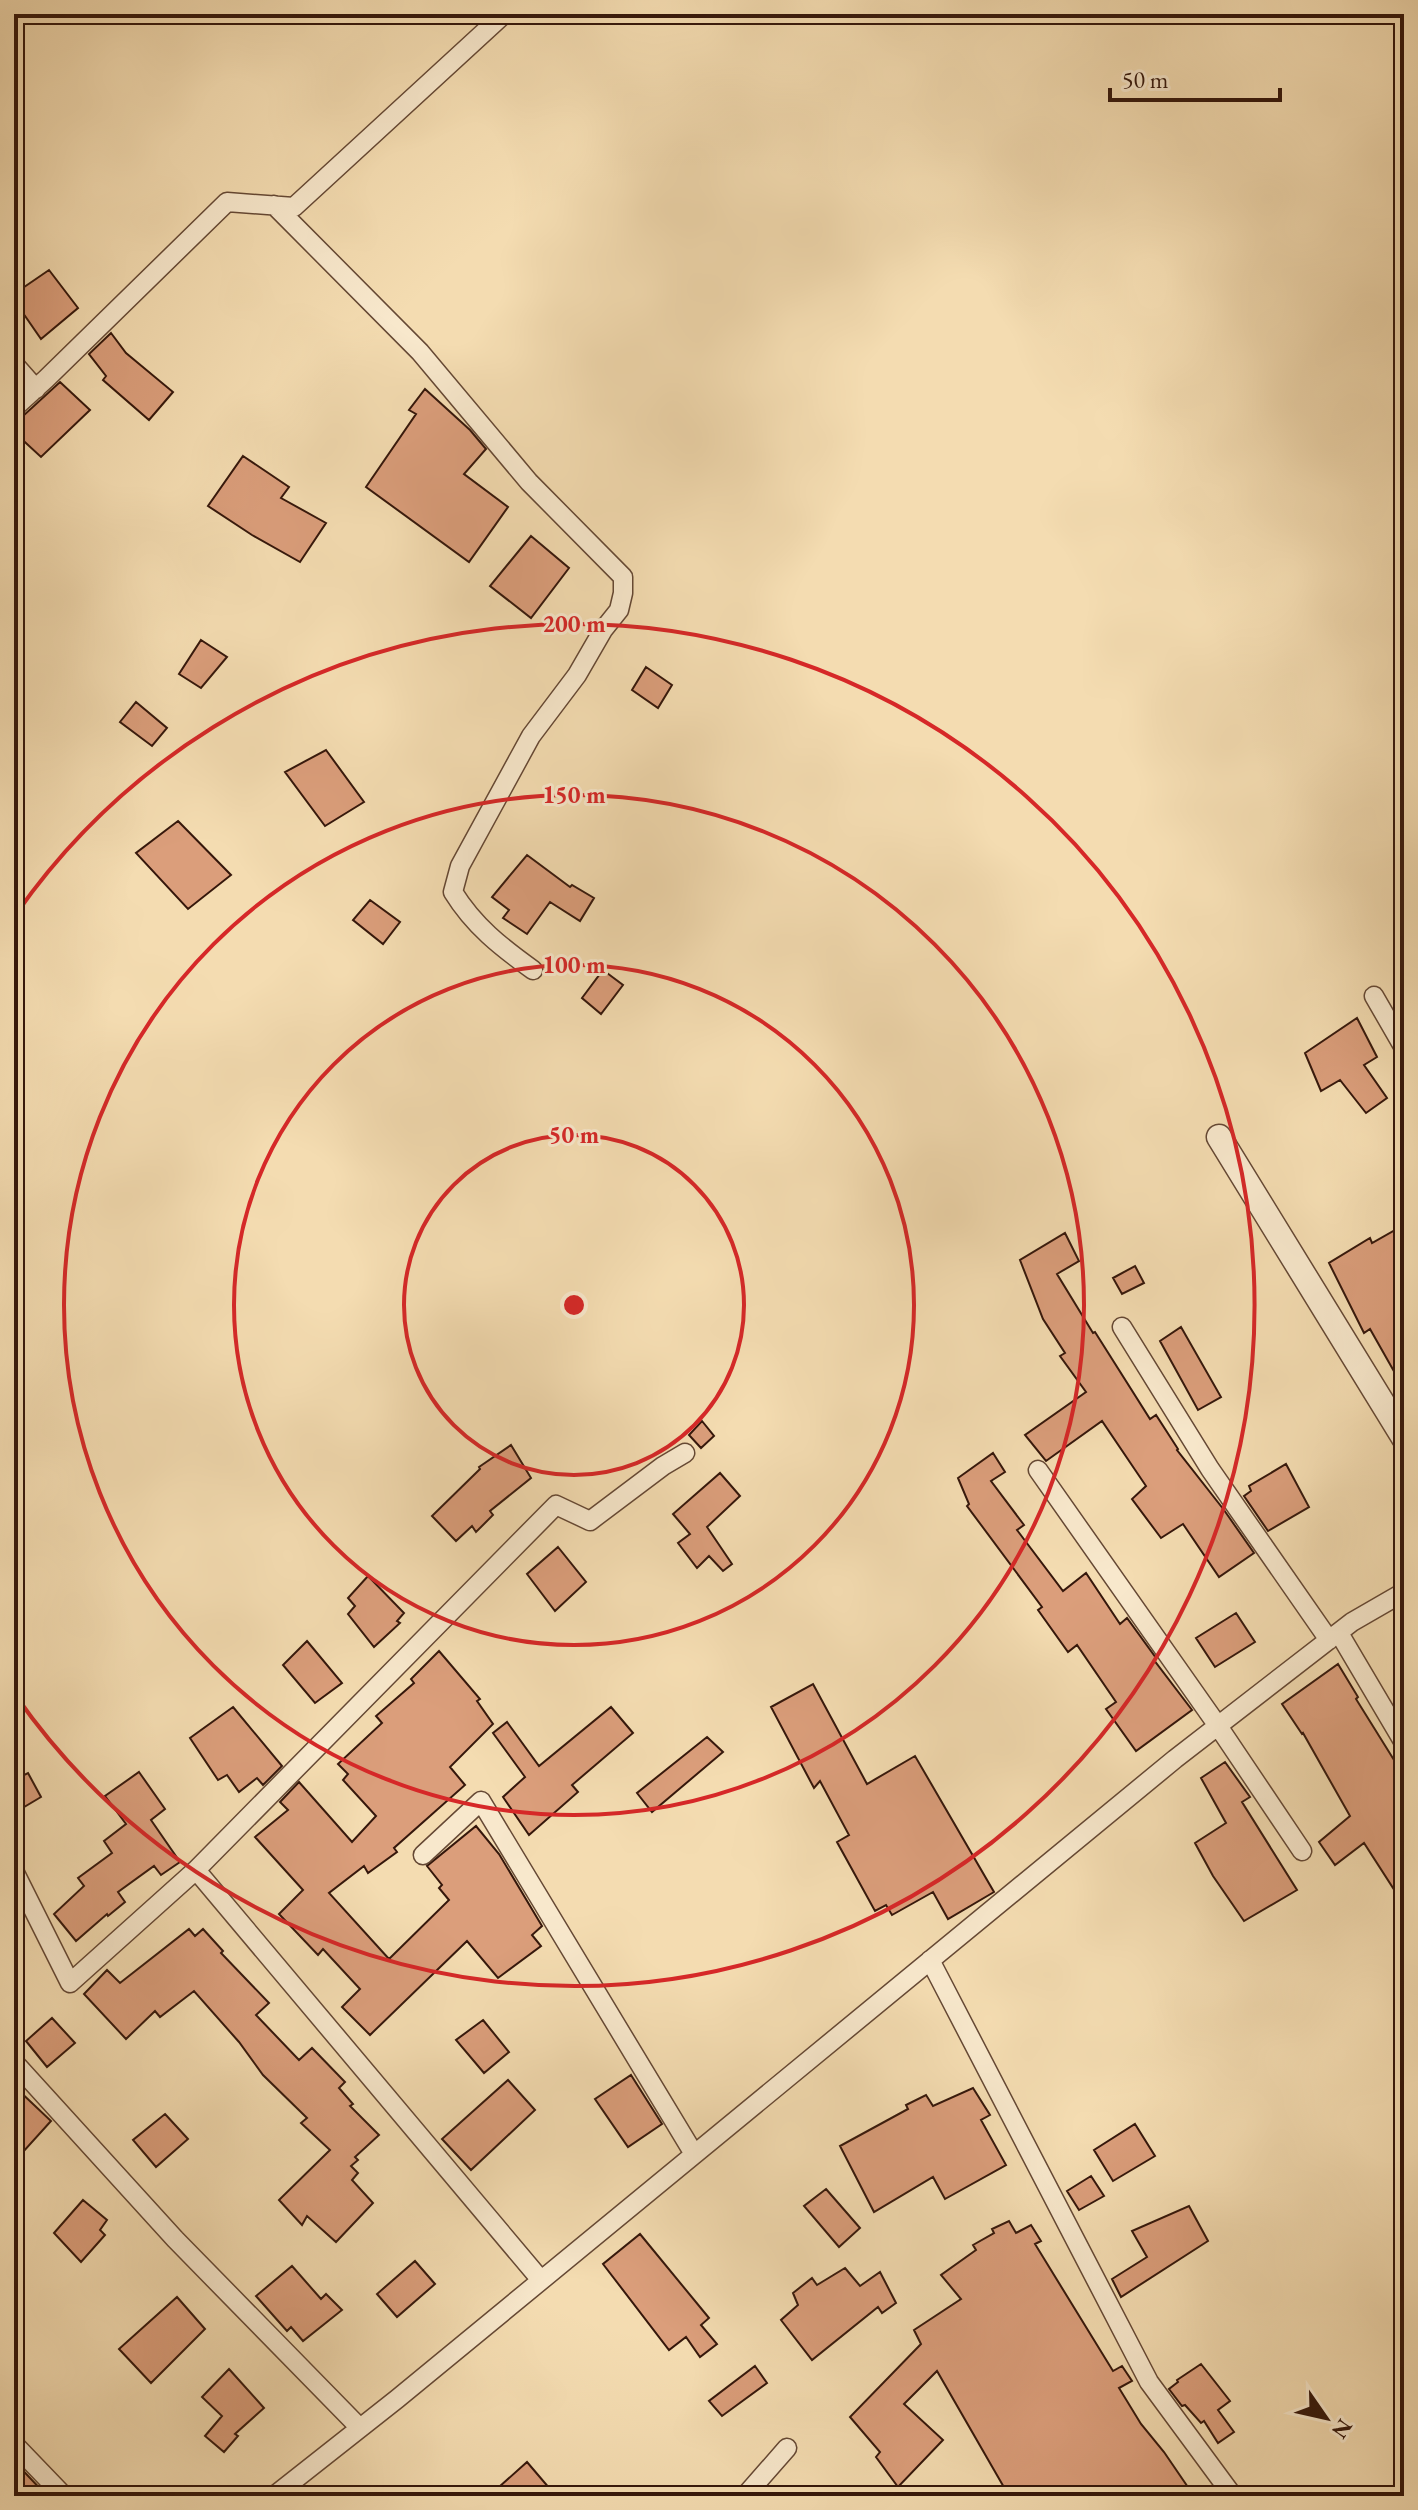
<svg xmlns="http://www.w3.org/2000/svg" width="1418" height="2510" viewBox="0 0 1418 2510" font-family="'EB Garamond',serif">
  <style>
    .building { fill: #db9e7b; stroke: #35170b; stroke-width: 2 }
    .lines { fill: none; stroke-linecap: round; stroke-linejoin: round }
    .minor-casing { stroke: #654834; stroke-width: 21 }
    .tertiary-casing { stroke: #654834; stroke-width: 27 }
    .minor { stroke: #f8e8cc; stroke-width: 18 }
    .tertiary { stroke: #f8e8cc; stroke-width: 24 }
    .ring { fill: none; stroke: #d62828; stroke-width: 4 }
    .centre { fill: #d62828; stroke: #f8e8cc; stroke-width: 4 }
    .ring-label { font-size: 24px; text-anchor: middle; font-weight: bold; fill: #d62828; stroke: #f8e8cc; stroke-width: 6; stroke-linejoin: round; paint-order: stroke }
  </style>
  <rect width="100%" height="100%" fill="#f4dcb1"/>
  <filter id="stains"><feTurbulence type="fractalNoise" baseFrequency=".0025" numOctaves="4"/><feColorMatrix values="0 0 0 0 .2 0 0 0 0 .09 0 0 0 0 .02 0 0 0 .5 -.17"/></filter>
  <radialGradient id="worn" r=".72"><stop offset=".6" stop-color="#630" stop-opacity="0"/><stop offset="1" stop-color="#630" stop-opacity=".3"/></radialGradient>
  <path class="building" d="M 49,270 L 78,308 L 41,339 L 14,300 L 14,294 Z
    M 111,333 L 126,353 L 173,392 L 149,420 L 103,380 L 106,376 L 89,354 Z
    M 60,382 L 90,410 L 41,457 L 14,432 L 14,421 L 22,417 Z
    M 425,389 L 470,430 L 486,449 L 464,474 L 508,507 L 469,562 L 366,487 L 416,414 L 409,410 Z
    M 243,456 L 289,487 L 281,498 L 326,523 L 300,562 L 252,535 L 208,506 Z
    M 531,536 L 569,568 L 531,618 L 490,586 Z
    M 201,640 L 227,657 L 201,688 L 179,674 Z
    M 646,667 L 672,685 L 658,708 L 632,690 Z
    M 136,702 L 167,728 L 152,746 L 120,722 Z
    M 326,750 L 364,802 L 325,826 L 285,772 Z
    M 178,821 L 231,875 L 188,909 L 136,853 Z
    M 527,855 L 570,887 L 572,885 L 594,898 L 580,921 L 550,902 L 527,934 L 503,918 L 509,910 L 492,897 Z
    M 370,900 L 400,922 L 383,944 L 353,920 Z
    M 603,970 L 623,985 L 601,1014 L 582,998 Z
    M 1357,1018 L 1377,1057 L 1364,1065 L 1387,1098 L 1366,1113 L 1340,1080 L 1321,1091 L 1305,1053 Z
    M 1404,1225 L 1404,1389 L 1370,1329 L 1364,1333 L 1329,1263 L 1370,1238 L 1372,1243 Z
    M 1065,1233 L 1079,1261 L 1057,1274 L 1093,1333 L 1095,1332 L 1150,1419 L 1156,1415 L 1178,1449 L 1177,1450 L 1224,1510 L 1254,1553 L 1219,1577 L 1183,1524 L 1161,1538 L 1132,1499 L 1146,1486 L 1102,1421 L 1046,1461 L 1025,1435 L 1086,1392 L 1060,1356 L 1065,1353 L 1043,1319 L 1020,1260 Z
    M 1135,1266 L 1144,1283 L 1122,1294 L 1113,1278 Z
    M 1181,1327 L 1221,1397 L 1198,1410 L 1160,1341 Z
    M 702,1421 L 714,1436 L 701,1448 L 689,1435 Z
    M 511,1445 L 531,1478 L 490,1511 L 493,1515 L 476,1532 L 472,1526 L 456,1541 L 432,1516 L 480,1469 L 479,1467 Z
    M 993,1453 L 1005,1472 L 991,1481 L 1024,1525 L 1017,1530 L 1063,1591 L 1086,1573 L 1120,1624 L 1127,1618 L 1156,1658 L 1154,1660 L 1192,1710 L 1136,1751 L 1106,1709 L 1116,1702 L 1077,1645 L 1068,1652 L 1038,1610 L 1042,1607 L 967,1506 L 969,1504 L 958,1478 Z
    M 1286,1464 L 1309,1507 L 1268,1531 L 1244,1496 L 1251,1491 L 1249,1486 Z
    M 720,1473 L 740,1496 L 707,1527 L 732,1564 L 723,1571 L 709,1556 L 697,1568 L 678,1543 L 690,1534 L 673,1514 Z
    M 558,1547 L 586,1582 L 555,1611 L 527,1574 Z
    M 368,1576 L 404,1613 L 397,1621 L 400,1623 L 374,1647 L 348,1614 L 355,1606 L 348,1598 Z
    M 1236,1613 L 1255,1642 L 1215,1667 L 1196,1638 Z
    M 307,1641 L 342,1683 L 315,1703 L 283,1665 Z
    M 439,1651 L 480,1699 L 477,1701 L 493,1724 L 450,1767 L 465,1785 L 394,1848 L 397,1852 L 368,1873 L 364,1866 L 329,1893 L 389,1959 L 449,1900 L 439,1888 L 442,1885 L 427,1866 L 476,1826 L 499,1854 L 542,1926 L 532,1935 L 541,1946 L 498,1978 L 467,1941 L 370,2035 L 342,2007 L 360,1989 L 323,1949 L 318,1955 L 279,1914 L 303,1890 L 255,1837 L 288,1810 L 280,1802 L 299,1782 L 352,1842 L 376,1816 L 343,1780 L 348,1774 L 338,1764 L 382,1723 L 376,1716 L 414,1683 L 411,1679 Z
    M 1338,1664 L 1358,1697 L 1356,1699 L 1404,1776 L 1404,1905 L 1364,1843 L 1335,1865 L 1319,1842 L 1350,1816 L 1303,1733 L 1302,1734 L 1282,1704 Z
    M 813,1684 L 867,1784 L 915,1756 L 994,1892 L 948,1919 L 933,1892 L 892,1915 L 886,1905 L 875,1911 L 837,1842 L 849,1835 L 820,1781 L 814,1788 L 771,1707 Z
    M 233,1707 L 282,1766 L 263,1785 L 257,1778 L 239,1792 L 227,1775 L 218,1780 L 190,1738 Z
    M 611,1707 L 633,1733 L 572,1785 L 578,1792 L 529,1835 L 503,1797 L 525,1777 L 493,1733 L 507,1722 L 539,1766 Z
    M 707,1737 L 723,1752 L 652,1812 L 637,1793 Z
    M 1225,1762 L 1250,1797 L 1242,1802 L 1297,1890 L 1244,1921 L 1213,1876 L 1195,1843 L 1226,1823 L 1201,1778 Z
    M 139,1772 L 165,1809 L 151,1820 L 180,1862 L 161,1875 L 154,1866 L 118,1892 L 125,1902 L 108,1916 L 107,1914 L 76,1941 L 54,1914 L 84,1886 L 78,1878 L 112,1853 L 104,1841 L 126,1824 L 105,1796 Z
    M 28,1773 L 41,1797 L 14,1813 L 14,1780 Z
    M 189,1929 L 195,1936 L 203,1929 L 223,1951 L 221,1953 L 269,2003 L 256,2015 L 299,2060 L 312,2048 L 345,2082 L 339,2088 L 353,2104 L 350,2106 L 379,2135 L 355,2157 L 358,2160 L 351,2166 L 358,2173 L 352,2180 L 373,2203 L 336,2242 L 307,2216 L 302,2225 L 279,2200 L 330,2150 L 301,2123 L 307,2118 L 263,2075 L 239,2042 L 194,1991 L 160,2017 L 155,2011 L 126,2039 L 84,1994 L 107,1970 L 120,1983 Z
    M 52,2018 L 75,2043 L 47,2067 L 26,2041 Z
    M 483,2020 L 509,2052 L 484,2073 L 456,2040 Z
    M 631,2075 L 662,2124 L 628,2147 L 595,2099 Z
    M 508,2080 L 535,2110 L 471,2170 L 442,2139 Z
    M 14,2086 L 51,2121 L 14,2162 Z
    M 973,2088 L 990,2115 L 981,2120 L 1006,2165 L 945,2199 L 933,2177 L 874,2212 L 840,2146 L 908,2109 L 906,2105 L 926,2095 L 933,2106 Z
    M 165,2114 L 188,2139 L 156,2167 L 133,2140 Z
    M 1135,2124 L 1155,2156 L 1113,2181 L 1094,2150 Z
    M 1091,2176 L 1104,2196 L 1079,2210 L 1067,2191 Z
    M 826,2189 L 860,2228 L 839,2247 L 804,2206 Z
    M 83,2200 L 107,2220 L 100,2230 L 105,2235 L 81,2262 L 54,2233 Z
    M 1189,2206 L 1208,2241 L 1121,2297 L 1112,2279 L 1147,2257 L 1132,2231 Z
    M 1009,2221 L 1016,2233 L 1031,2225 L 1041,2241 L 1035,2244 L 1113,2371 L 1122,2366 L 1132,2381 L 1119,2388 L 1141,2424 L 1164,2452 L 1194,2496 L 1009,2496 L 937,2371 L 904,2404 L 943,2440 L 898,2487 L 876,2457 L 880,2452 L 850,2417 L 921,2344 L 914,2330 L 961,2299 L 941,2275 L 976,2250 L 973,2245 L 994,2233 L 992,2229 Z
    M 640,2234 L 709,2318 L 701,2325 L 717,2344 L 700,2357 L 686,2337 L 669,2350 L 603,2264 Z
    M 415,2261 L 435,2284 L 397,2317 L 377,2294 Z
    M 292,2266 L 321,2299 L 326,2294 L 342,2310 L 303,2341 L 291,2327 L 287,2331 L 256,2296 Z
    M 845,2268 L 860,2286 L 880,2272 L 896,2303 L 882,2313 L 878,2307 L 812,2360 L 781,2320 L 798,2305 L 793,2293 L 812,2278 L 817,2285 Z
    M 177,2297 L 205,2329 L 151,2383 L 119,2349 Z
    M 1201,2364 L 1230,2401 L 1218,2410 L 1234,2432 L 1218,2443 L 1204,2421 L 1201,2423 L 1185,2405 L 1182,2406 L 1169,2389 L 1178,2382 L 1177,2380 Z
    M 755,2366 L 767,2383 L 722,2416 L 709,2401 Z
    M 229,2369 L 264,2408 L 235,2434 L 238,2436 L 224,2452 L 205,2436 L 222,2416 L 202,2397 Z
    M 14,2461 L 47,2496 L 14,2496 Z
    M 527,2462 L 556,2496 L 489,2496 Z"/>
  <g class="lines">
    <g class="minor-casing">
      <path id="minor" d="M 274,205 L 420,352 L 529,482 L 623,577 L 623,593 L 619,610 L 603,630 L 577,675 L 531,736 L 460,866 L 453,892 C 474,926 501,947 533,970
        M 14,364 L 36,389
        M 14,408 L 46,379 L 227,202 L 294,207 L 504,14
        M 1374,996 L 1404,1048
        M 1122,1327 L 1210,1469 L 1329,1640
        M 1038,1470 L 1218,1726 L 1302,1851
        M 1339,1633 L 1404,1743
        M 423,1855 L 481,1801 L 694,2154
        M 196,1870 L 556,1505 L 590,1521 L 663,1466 L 685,1453
        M 14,1871 L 70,1983 L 196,1870 L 540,2279
        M 930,1960 L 1149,2382 L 1233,2496
        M 14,2062 L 175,2239 L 360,2428
        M 14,2444 L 64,2496
        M 274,2496 L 397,2399 L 1175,1759 L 1352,1622 L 1404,1592
        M 745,2496 L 787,2448"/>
    </g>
    <g class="tertiary-casing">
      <path id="tertiary" d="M 1219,1137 L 1404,1438"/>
    </g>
    <use href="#minor" class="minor"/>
    <use href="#tertiary" class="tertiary"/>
  </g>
  <g class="ring">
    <circle cx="574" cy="1305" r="170"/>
    <circle cx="574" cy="1305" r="340"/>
    <circle cx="574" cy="1305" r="510"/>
    <path d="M16 914A681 681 0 1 1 16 1696"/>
  </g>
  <circle cx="574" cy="1305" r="12" class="centre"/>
  <g class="ring-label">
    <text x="574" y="632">200 m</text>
    <text x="574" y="803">150 m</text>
    <text x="574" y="973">100 m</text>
    <text x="574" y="1143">50 m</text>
  </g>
  <rect width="1418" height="2510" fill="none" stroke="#f4dcb1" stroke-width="48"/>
  <rect x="16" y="16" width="1386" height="2478" fill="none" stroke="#35170b" stroke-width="4"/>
  <rect x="24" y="24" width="1370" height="2462" fill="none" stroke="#35170b" stroke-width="2"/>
  <g transform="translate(1326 2418) rotate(124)" stroke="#f8e8cc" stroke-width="6" paint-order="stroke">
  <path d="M0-6L14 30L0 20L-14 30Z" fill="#35170b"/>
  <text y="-12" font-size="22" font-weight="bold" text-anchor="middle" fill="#35170b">N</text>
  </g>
  <path d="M1110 88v12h170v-12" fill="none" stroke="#35170b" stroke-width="4"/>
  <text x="1122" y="88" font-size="24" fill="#35170b" stroke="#f8e8cc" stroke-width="6" paint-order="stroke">50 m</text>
  <rect width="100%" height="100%" filter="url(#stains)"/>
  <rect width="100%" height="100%" fill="url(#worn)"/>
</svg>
